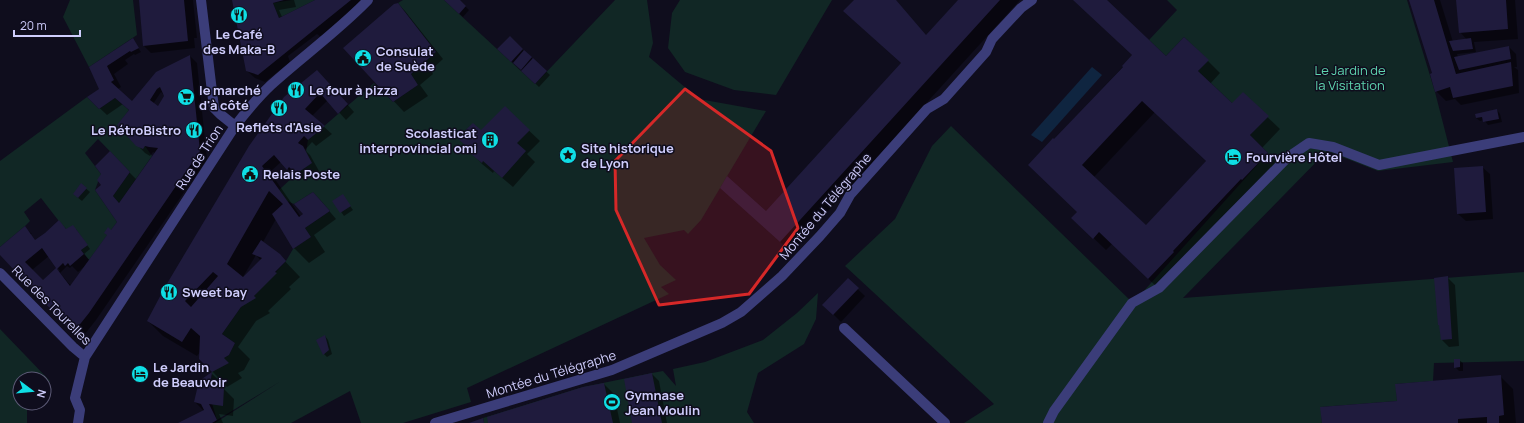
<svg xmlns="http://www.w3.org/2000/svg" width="1524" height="423" viewBox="0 0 1524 423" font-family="Manrope,sans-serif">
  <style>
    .green { fill: #112725 }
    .water { fill: #0f2540 }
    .shadow { fill: #0007; fill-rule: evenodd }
    .building { fill: #1f1b3d; fill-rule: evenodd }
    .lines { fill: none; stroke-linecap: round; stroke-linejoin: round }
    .minor { stroke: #3b3d79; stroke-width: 10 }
    .marked { fill: #d62828; fill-opacity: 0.2; stroke: #d62828; stroke-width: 3; stroke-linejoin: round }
    .labels { text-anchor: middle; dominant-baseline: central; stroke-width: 3; stroke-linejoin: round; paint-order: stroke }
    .poi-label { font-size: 13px; font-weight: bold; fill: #cfcdfc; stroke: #0f0d1d; text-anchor: start }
    .park-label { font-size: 13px; fill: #5fd6b0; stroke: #0f0d1d }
    .street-label { font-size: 13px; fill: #cfcdfc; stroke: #0f0d1d }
  </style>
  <rect width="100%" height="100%" fill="#0f0d1d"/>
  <path class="green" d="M 70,0 L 133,0 L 137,35 L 89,67 L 63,17 Z
    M 292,0 L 315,0 L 279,18 L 273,3 Z
    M 403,0 L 444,0 L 535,84 L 615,0 L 647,0 L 653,43 L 649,57 L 699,99 L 766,111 L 701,220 L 688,234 L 684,230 L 644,238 L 660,265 L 676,280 L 661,287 L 669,294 L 467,388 L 471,402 L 403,423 L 361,423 L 350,391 L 291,423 L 215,423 L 281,381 L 217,420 L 211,400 L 210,387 L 212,372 L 224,358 L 229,355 L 235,343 L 222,334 L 241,307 L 254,296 L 286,261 L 293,249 L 311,237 L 305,228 L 330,211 L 313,192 L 294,204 L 287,201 L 279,190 L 296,174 L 306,152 L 308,140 L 374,83 L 393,102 L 418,85 L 411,74 L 436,52 L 398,3 Z
    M 680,0 L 832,0 L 776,95 L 734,90 L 685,72 L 668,48 L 672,13 Z
    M 1167,0 L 1407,0 L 1435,92 L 1453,162 L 1378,171 L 1327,151 L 1183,298 L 1524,272 L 1524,361 L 1434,363 L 1433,381 L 1396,384 L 1397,401 L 1321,407 L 1322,423 L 964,423 L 994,404 L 845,266 L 895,219 L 932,146 L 951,126 L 1133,303 L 1268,153 L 1250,135 L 1268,116 L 1232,103 L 1198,71 L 1208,60 L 1184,37 L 1166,56 L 1149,40 L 1177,10 Z
    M 87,97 L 99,109 L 115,98 L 129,110 L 117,126 L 145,146 L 152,156 L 119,203 L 113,196 L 130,172 L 98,139 L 85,153 L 101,174 L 95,190 L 117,222 L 89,260 L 41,198 L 24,212 L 30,221 L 25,226 L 0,247 L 0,161 Z
    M 818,293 L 816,319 L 804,344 L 758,373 L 747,412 L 754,423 L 484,423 L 483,418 L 583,387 L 652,373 L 663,371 L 676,386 L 673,369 L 705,362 L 763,340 L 797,313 Z
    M 0,329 L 50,381 L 44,386 L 44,379 L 20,379 L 20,381 L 18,378 C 20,384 21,386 17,391 L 20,394 L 20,403 L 27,403 L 27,423 L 0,423 Z"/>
  <path class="water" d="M 1092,67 L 1102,75 L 1042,142 L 1031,135 Z"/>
  <path class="shadow" d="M 140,0 L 193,0 L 197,38 L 194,38 L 195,48 L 151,53 L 144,46 Z
    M 233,0 L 294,0 L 296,7 L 279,10 L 282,17 L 317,0 L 366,0 L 321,37 L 317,34 L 288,56 L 290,62 L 265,82 L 255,78 L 247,71 Z
    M 445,0 L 459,0 L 469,10 L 463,17 Z
    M 855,0 L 895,0 L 926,36 L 959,0 L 1020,0 L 791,252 L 732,198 L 766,213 L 902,64 L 855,21 Z
    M 1075,0 L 1105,0 L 1166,57 L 1208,61 L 1220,73 L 1210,84 L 1232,105 L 1243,94 L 1280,129 L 1262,148 L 1280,166 L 1161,291 L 1112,244 L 1106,250 L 1085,230 L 1054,140 L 1133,56 ZM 1155,112 L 1207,162 L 1146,227 L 1094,177 Z
    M 1410,0 L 1440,0 L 1453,42 L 1467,40 L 1460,32 L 1457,0 L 1515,0 L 1518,39 L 1474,42 L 1476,52 L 1457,54 L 1458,57 L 1509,47 L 1516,54 L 1517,67 L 1514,67 L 1518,70 L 1519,93 L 1461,105 L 1455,99 L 1446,101 L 1436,91 L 1433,74 Z
    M 398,4 L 405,11 L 443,59 L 431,70 L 433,74 L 420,85 L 428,96 L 404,112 L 344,48 Z
    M 510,38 L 550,75 L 539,87 L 499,49 Z
    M 133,40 L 141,52 L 135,55 L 134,54 L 125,60 L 128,64 L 114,74 L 121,87 L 118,89 L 136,106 L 190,56 L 197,63 L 207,159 L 96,320 L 81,339 L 0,254 L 0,248 L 25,228 L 32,234 L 30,234 L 35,241 L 37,241 L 59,221 L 67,230 L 76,229 L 90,249 L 84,254 L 90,261 L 119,222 L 102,185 L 103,174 L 110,153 L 137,180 L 155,153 L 153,152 L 150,156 L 145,153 L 118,125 L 130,111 L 123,104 L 107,115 L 89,98 L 101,89 L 91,67 ZM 161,92 L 165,96 L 158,107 L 153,104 ZM 49,256 L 60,271 L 43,282 L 32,270 ZM 67,266 L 70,268 L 72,266 L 78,272 L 84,267 L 71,286 L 60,273 Z
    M 324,78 L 354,112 L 346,120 L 328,100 L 312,116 L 332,134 L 316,146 L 312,142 L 305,150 L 310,155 L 319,171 L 304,180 L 297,173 L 295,176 L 281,162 L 270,172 L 301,217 L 320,200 L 336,219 L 314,235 L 325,252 L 309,263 L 294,248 L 276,219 L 263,242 L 279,255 L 300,277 L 289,287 L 291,289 L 268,311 L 270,313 L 256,321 L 238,347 L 250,359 L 244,370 L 238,373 L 242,378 L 227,387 L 213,372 L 201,351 L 197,356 L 163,336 L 148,321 ZM 256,255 L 261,261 L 243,277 Z
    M 505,108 L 540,141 L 527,154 L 535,162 L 513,187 L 494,171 L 493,173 L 482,164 L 468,148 Z
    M 1497,110 L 1500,114 L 1502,122 L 1488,125 L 1484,120 L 1480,121 L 1476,118 Z
    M 1482,167 L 1490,174 L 1493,219 L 1466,221 L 1458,214 Z
    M 82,185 L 90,192 L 82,201 L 77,197 Z
    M 343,196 L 353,210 L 344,216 L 334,202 Z
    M 1448,278 L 1455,285 L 1459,346 L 1449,347 L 1442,340 Z
    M 848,280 L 865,296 L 841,322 L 824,305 Z
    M 325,336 L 328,340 L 332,354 L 327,357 L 324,354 Z
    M 1459,360 L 1463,363 L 1463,371 L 1459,371 L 1455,367 Z
    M 212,374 L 222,383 L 221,388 L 224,389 L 234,399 L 233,416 L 219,414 L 223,423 L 181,423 L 204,411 L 195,402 Z
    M 652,374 L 659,381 L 667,423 L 633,423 Z
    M 1500,376 L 1513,389 L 1516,423 L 1323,423 L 1398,402 Z
    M 604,384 L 614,394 L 620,423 L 489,423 Z"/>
  <path class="building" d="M 139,0 L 184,0 L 188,41 L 143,46 Z
    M 232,0 L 284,0 L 273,3 L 279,18 L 315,0 L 351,0 L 258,75 L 246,71 Z
    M 444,0 L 460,0 L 466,6 L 459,14 Z
    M 854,0 L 896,0 L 926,35 L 958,0 L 1000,0 L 780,242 L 720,188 L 727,176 L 766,211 L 901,63 L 843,11 Z
    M 1073,0 L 1107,0 L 1166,56 L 1184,37 L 1209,60 L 1198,71 L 1232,103 L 1243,92 L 1269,116 L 1250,135 L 1268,153 L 1242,180 L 1241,179 L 1173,251 L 1174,252 L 1148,279 L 1099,232 L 1093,239 L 1071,218 L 1077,212 L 1028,165 L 1053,138 L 1054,139 L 1123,67 L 1122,66 L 1132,55 ZM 1142,101 L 1206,161 L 1146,225 L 1082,165 Z
    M 1409,0 L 1434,0 L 1456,74 L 1511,62 L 1513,86 L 1453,98 L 1450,87 L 1435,92 L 1430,74 L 1432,73 Z
    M 1456,0 L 1506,0 L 1508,29 L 1459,33 Z
    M 398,3 L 436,52 L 411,74 L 418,85 L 393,102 L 343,48 L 394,4 Z
    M 510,36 L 523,49 L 511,62 L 497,49 Z
    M 133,38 L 139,48 L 131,52 L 130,51 L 107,66 L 114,80 L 111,82 L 132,101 L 156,72 L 190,55 L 200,151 L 89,313 L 73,333 L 0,255 L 0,247 L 25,226 L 35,240 L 45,233 L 59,220 L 66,229 L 73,225 L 88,245 L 81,250 L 84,254 L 70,266 L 68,263 L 65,266 L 63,263 L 57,269 L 70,286 L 107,235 L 104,233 L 108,227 L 111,230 L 117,222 L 95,190 L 101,185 L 97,180 L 101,174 L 95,166 L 110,151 L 130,172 L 113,196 L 119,203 L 158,148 L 149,147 L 145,146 L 143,149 L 136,146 L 117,125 L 129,110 L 115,98 L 99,109 L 87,97 L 99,89 L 89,67 ZM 160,87 L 164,96 L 158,106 L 150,100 L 157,89 ZM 42,248 L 56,268 L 43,280 L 25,262 Z
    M 1471,38 L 1473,49 L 1453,51 L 1449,41 Z
    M 1509,46 L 1511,59 L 1459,70 L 1454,57 Z
    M 524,50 L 532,57 L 521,70 L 513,63 Z
    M 533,58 L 547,71 L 535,84 L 521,71 Z
    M 317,70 L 348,104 L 338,114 L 320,93 L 305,109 L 325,126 L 308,140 L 304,136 L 298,143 L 303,146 L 312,163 L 296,174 L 289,167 L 287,170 L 274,155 L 262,166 L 299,217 L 303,214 L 294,204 L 313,192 L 330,211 L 305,228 L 311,237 L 293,249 L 272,214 L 283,204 L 269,191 L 227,264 L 243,277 L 262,258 L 252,254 L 261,240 L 280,254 L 286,261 L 275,272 L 277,273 L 254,296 L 256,298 L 241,307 L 222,334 L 235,343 L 229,355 L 224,358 L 229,363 L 212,372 L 210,387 L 224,388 L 223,406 L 209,404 L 217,420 L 212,423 L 178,423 L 204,410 L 201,404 L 194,402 L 199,381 L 212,372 L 199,359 L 200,336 L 191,328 L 182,342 L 147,321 L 165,287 L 249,146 L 284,97 ZM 213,272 L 218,276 L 191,307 L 185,301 Z
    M 505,106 L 530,130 L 517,143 L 526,151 L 502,178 L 483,161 L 482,163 L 471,154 L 473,152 L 457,138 L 473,123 L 481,130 Z
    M 1497,109 L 1499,119 L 1483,122 L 1482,117 L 1476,118 L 1475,114 Z
    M 1483,166 L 1486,212 L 1457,214 L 1454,168 Z
    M 81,183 L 87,188 L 78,198 L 73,194 Z
    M 343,194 L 351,206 L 340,213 L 332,201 Z
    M 1448,276 L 1452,339 L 1441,340 L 1439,325 L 1438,325 L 1434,278 Z
    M 848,278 L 859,288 L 833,315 L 822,305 Z
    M 325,335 L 329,350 L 323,355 L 316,340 Z
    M 1454,359 L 1460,359 L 1460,367 L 1454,368 Z
    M 652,373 L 662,423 L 632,423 L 624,379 Z
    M 1501,375 L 1504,415 L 1499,416 L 1499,423 L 1487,423 L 1487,417 L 1458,419 L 1458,423 L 1322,423 L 1320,407 L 1397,401 L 1395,384 Z
    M 604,383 L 613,423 L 488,423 L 487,417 L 583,387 Z
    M 483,418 L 484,423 L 469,423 Z"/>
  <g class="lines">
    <path class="minor" d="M 201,0 L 214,108 L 220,114 L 235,126
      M 0,273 L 73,347 L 85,357
      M 844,328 L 945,423
      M 78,423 L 80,410 L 75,398 L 85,357 L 235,126 C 246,112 258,97 271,85 C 303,56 338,31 368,0
      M 435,423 L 612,370 L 722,323 L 741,312 L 782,276 L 820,236 L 840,213 L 850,195 L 927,109 L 944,99 L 986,52 L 992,39 L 1021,8 L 1032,0
      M 1048,423 L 1054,411 L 1132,303 L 1159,288 L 1287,158 L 1309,143 L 1333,147 L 1379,165 L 1524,137"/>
  </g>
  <path class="marked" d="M 685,89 L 771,151 L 798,228 L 749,294 L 659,305 L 616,210 L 615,161 Z"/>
  <defs>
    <g id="restaurant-disc" transform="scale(0.9)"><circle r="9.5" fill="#0fdee5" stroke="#0f0d1d"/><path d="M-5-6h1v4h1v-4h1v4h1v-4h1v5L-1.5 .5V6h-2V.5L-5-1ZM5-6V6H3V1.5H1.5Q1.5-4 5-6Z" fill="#111"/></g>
    <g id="civic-disc" transform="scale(0.9)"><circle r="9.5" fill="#0fdee5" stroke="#0f0d1d"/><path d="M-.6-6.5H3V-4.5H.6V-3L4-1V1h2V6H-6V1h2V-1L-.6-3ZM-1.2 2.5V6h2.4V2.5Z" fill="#111"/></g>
    <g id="supermarket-disc" transform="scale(0.9)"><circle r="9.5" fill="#0fdee5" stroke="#0f0d1d"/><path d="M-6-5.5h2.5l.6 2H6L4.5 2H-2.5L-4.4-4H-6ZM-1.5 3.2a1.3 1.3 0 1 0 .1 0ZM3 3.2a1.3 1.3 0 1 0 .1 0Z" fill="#111"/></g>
    <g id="building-disc" transform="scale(0.9)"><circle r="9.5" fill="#0fdee5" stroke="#0f0d1d"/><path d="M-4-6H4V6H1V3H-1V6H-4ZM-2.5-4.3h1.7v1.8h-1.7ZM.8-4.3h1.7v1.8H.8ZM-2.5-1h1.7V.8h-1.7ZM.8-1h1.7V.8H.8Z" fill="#111"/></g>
    <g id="sight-disc" transform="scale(0.9)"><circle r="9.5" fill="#0fdee5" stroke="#0f0d1d"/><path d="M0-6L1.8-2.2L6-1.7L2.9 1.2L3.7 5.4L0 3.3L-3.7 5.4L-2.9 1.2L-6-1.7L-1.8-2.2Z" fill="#111"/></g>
    <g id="hotel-disc" transform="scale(0.9)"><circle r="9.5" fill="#0fdee5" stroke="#0f0d1d"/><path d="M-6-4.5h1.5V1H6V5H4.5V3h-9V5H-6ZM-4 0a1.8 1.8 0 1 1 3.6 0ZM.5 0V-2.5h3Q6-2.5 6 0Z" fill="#111"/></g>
    <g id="stadium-disc" transform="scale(0.9)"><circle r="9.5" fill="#0fdee5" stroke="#0f0d1d"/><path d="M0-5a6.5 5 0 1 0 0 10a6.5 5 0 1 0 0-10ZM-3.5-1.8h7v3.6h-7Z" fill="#111"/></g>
  </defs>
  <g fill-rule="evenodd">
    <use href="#restaurant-disc" x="239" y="15"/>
    <use href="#civic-disc" x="363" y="58"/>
    <use href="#restaurant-disc" x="296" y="90"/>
    <use href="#supermarket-disc" x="186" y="97"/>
    <use href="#restaurant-disc" x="279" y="108"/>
    <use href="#restaurant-disc" x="194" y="130"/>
    <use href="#building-disc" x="490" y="140"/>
    <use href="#sight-disc" x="568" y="155"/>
    <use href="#hotel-disc" x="1233" y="157"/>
    <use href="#civic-disc" x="250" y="174"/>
    <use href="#restaurant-disc" x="169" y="292"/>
    <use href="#hotel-disc" x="140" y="374"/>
    <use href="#stadium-disc" x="612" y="402"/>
  </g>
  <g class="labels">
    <g class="poi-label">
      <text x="239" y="34" text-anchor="middle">Le Café<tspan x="239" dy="15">des Maka-B</tspan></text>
      <text x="376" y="51">Consulat<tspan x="376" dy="15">de Suède</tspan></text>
      <text x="199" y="90">le marché<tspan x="199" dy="15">d'à côté</tspan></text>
      <text x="309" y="90">Le four à pizza</text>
      <text x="279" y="127" text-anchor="middle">Reflets d'Asie</text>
      <text x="181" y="130" text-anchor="end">Le RétroBistro</text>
      <text x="477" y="133" text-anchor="end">Scolasticat<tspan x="477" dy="15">interprovincial omi</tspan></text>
      <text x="581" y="148">Site historique<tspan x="581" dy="15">de Lyon</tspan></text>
      <text x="1246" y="157">Fourvière Hôtel</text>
      <text x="263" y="174">Relais Poste</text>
      <text x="182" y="292">Sweet bay</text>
      <text x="153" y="367">Le Jardin<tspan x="153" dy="15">de Beauvoir</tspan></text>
      <text x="625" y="395">Gymnase<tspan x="625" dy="15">Jean Moulin</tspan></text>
    </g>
    <g class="park-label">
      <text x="1350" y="70">Le Jardin de<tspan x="1350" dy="15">la Visitation</tspan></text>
    </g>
    <g class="street-label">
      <text transform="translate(199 157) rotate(-57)">Rue de Trion</text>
      <text transform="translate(825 206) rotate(-50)">Montée du Télégraphe</text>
      <text transform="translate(52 305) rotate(45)">Rue des Tourelles</text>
      <text transform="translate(551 374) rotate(-17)">Montée du Télégraphe</text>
    </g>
  </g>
  <g transform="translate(32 391) rotate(106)"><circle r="19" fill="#0f0d1d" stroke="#5c5a76"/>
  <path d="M0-3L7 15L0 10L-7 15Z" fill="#0fdee5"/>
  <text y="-6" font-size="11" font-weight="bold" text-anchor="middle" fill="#cfcdfc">N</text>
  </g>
  <path d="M14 30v6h66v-6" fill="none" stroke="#cfcdfc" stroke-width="2"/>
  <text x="20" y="30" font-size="12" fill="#cfcdfc" stroke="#0f0d1d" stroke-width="3" paint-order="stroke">20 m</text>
</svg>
